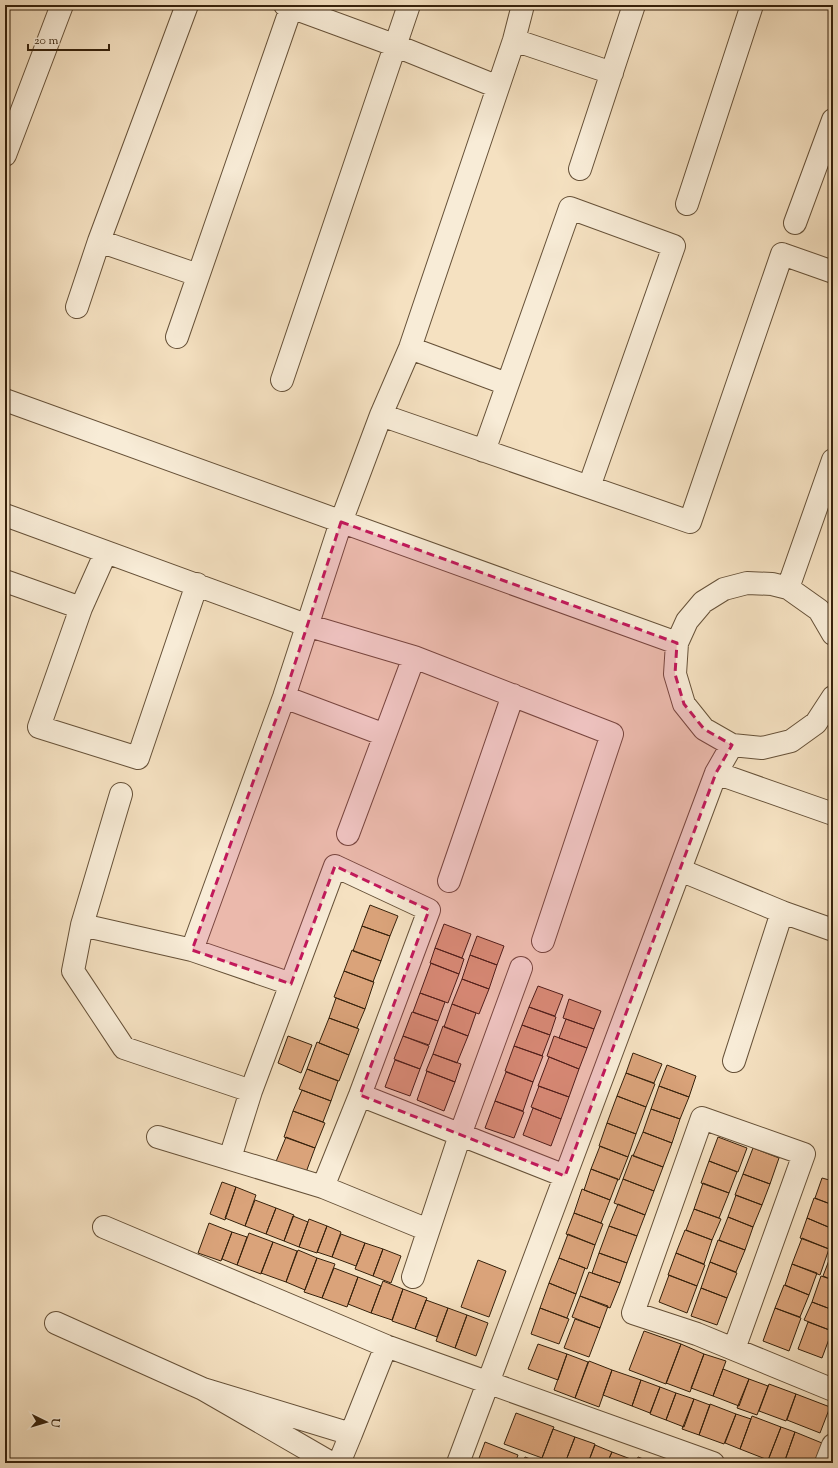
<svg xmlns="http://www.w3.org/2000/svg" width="838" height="1468" viewBox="0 0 838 1468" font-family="'Sorts Mill Goudy',serif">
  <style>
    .building { fill: #daa37a; stroke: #36210b }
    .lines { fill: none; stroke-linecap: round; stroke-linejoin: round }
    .minor-casing { stroke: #665138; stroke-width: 24 }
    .minor { stroke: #f8ecd7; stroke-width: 22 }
    .marked { fill: #c2185b; fill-opacity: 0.2; stroke: #c2185b; stroke-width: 3; stroke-dasharray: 8 5; stroke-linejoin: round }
  </style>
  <rect width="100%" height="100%" fill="#f5e1c1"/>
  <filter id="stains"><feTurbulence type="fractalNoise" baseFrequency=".005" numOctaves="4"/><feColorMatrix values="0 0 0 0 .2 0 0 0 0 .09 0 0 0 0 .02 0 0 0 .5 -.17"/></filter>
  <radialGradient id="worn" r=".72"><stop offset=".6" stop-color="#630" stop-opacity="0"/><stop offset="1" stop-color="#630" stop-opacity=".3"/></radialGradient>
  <path class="building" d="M 370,905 L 398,916 L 390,936 L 362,926 Z
    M 444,924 L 471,934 L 462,958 L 435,948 Z
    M 362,926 L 390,936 L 381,961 L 353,951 Z
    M 477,936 L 504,946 L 497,965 L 470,955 Z
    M 435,948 L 464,959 L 459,974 L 430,963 Z
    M 352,950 L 381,961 L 373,982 L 344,971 Z
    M 470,955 L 497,965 L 489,989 L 462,979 Z
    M 431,963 L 459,974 L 448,1003 L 420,993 Z
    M 344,971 L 374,982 L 365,1009 L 334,997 Z
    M 462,979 L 489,989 L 479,1014 L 452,1004 Z
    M 538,986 L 563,995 L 555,1016 L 529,1007 Z
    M 420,993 L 445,1002 L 438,1021 L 413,1012 Z
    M 336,998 L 365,1009 L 357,1028 L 329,1018 Z
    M 569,999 L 601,1011 L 594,1029 L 563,1018 Z
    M 452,1004 L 476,1013 L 468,1036 L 444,1027 Z
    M 529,1007 L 556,1017 L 550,1035 L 522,1025 Z
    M 412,1012 L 438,1021 L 429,1045 L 403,1036 Z
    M 329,1018 L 359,1029 L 349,1055 L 319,1043 Z
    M 566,1019 L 594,1029 L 587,1048 L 559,1038 Z
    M 522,1025 L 550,1035 L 542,1056 L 514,1046 Z
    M 443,1026 L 468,1036 L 457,1063 L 433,1054 Z
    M 288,1036 L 312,1045 L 301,1073 L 278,1063 Z
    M 403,1036 L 429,1046 L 420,1069 L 394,1059 Z
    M 554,1036 L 587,1048 L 579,1069 L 547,1056 Z
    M 317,1042 L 349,1055 L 339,1081 L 307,1069 Z
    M 514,1046 L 543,1056 L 533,1082 L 505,1071 Z
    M 633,1053 L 662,1064 L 654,1083 L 626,1073 Z
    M 433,1054 L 461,1064 L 455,1082 L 426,1071 Z
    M 549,1057 L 579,1069 L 569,1097 L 538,1086 Z
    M 395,1060 L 420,1069 L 410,1096 L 385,1087 Z
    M 667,1065 L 696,1076 L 689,1097 L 659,1086 Z
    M 307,1069 L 338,1081 L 331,1101 L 299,1089 Z
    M 427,1071 L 455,1082 L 444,1111 L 417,1100 Z
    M 506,1072 L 533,1082 L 523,1111 L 495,1101 Z
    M 626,1073 L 655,1084 L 646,1107 L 617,1096 Z
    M 539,1086 L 569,1097 L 561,1119 L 531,1107 Z
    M 659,1086 L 689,1097 L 680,1119 L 651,1109 Z
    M 302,1090 L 331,1101 L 323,1122 L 293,1111 Z
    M 617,1096 L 646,1107 L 636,1134 L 607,1123 Z
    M 495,1101 L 524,1112 L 514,1138 L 485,1128 Z
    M 533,1108 L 561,1119 L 551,1146 L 523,1135 Z
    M 651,1109 L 680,1119 L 672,1143 L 643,1132 Z
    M 293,1111 L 325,1123 L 315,1148 L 284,1137 Z
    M 607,1123 L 636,1134 L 628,1157 L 599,1146 Z
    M 643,1132 L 672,1143 L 663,1167 L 633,1156 Z
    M 286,1137 L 315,1148 L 305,1175 L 275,1164 Z
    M 718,1137 L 747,1148 L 738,1172 L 709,1161 Z
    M 600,1146 L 628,1157 L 619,1180 L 591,1169 Z
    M 753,1148 L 779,1158 L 770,1184 L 743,1174 Z
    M 632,1155 L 663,1167 L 654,1191 L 623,1179 Z
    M 709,1161 L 737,1172 L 729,1193 L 701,1183 Z
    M 591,1169 L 618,1179 L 610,1200 L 584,1190 Z
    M 743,1174 L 770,1184 L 762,1205 L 735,1195 Z
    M 822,1178 L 833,1181 L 833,1205 L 815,1198 Z
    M 623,1179 L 654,1191 L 645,1215 L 614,1203 Z
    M 222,1182 L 236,1187 L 225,1220 L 210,1214 Z
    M 703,1183 L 729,1193 L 719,1218 L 694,1209 Z
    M 236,1187 L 256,1195 L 245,1226 L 225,1218 Z
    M 582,1189 L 610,1200 L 601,1223 L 574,1213 Z
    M 736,1195 L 762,1205 L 753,1227 L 728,1217 Z
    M 814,1198 L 833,1205 L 833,1229 L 807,1218 Z
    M 255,1200 L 276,1208 L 266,1234 L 245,1226 Z
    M 618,1204 L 645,1215 L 637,1236 L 609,1226 Z
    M 276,1208 L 294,1215 L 284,1241 L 266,1234 Z
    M 694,1209 L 721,1219 L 712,1240 L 686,1230 Z
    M 574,1213 L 603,1224 L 595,1245 L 566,1234 Z
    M 293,1216 L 308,1222 L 299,1247 L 284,1241 Z
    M 728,1217 L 753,1227 L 745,1250 L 719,1240 Z
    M 807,1218 L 833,1229 L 833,1239 L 829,1249 L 800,1238 Z
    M 309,1219 L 327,1226 L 317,1253 L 299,1247 Z
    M 209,1223 L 232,1232 L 221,1261 L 198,1253 Z
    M 327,1226 L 341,1232 L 332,1257 L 317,1252 Z
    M 609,1226 L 637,1236 L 627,1263 L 599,1253 Z
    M 685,1230 L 712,1240 L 704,1264 L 676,1253 Z
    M 232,1232 L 247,1237 L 237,1265 L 222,1259 Z
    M 249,1233 L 273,1242 L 261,1274 L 237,1265 Z
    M 341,1234 L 365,1243 L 356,1266 L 332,1257 Z
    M 568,1234 L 595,1245 L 587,1269 L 559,1258 Z
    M 802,1238 L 829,1249 L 820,1275 L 792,1264 Z
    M 718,1240 L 745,1250 L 736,1272 L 710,1262 Z
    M 273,1242 L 297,1251 L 286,1282 L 261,1273 Z
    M 365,1243 L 383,1249 L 373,1276 L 355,1269 Z
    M 383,1249 L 401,1256 L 391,1283 L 373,1276 Z
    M 298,1250 L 317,1258 L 305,1290 L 286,1282 Z
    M 599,1253 L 627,1263 L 620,1283 L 592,1273 Z
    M 676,1253 L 705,1265 L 697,1286 L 668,1275 Z
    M 831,1255 L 833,1256 L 833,1280 L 823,1276 Z
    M 317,1258 L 335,1264 L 322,1298 L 304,1292 Z
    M 559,1258 L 585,1268 L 576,1294 L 549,1283 Z
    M 478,1260 L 506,1271 L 489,1317 L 461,1307 Z
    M 710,1262 L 737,1273 L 727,1298 L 701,1288 Z
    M 792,1264 L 817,1273 L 809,1295 L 785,1285 Z
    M 334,1268 L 358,1277 L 347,1307 L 322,1298 Z
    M 589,1272 L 620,1283 L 610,1308 L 580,1296 Z
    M 669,1275 L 697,1286 L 687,1313 L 659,1302 Z
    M 821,1276 L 833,1280 L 833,1310 L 812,1302 Z
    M 358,1277 L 381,1286 L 371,1313 L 348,1304 Z
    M 383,1281 L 403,1289 L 392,1320 L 371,1313 Z
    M 549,1283 L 576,1294 L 567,1318 L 540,1308 Z
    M 784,1285 L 809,1295 L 800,1317 L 775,1308 Z
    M 701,1288 L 727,1298 L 717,1325 L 691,1316 Z
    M 403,1289 L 427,1298 L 415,1329 L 392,1321 Z
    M 580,1296 L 608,1306 L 600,1328 L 572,1317 Z
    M 426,1300 L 448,1308 L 437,1337 L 415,1329 Z
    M 812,1302 L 833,1310 L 832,1331 L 804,1320 Z
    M 448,1308 L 467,1315 L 455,1348 L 436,1341 Z
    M 540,1308 L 569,1319 L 559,1344 L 531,1334 Z
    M 775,1308 L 801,1318 L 789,1351 L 763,1341 Z
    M 467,1315 L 488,1323 L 476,1356 L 455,1348 Z
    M 575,1319 L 600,1328 L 589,1357 L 564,1348 Z
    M 808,1322 L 832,1331 L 822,1358 L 798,1349 Z
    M 644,1331 L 681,1344 L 666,1384 L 629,1370 Z
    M 538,1344 L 567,1354 L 558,1380 L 528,1369 Z
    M 681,1344 L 704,1354 L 690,1392 L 666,1383 Z
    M 567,1354 L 588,1362 L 575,1398 L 554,1390 Z
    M 704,1354 L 726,1361 L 713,1396 L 691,1388 Z
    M 589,1361 L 612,1370 L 599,1407 L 575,1398 Z
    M 723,1369 L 749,1379 L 739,1406 L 713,1396 Z
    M 612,1370 L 641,1380 L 632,1406 L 603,1395 Z
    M 749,1379 L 768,1386 L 757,1415 L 737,1408 Z
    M 641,1380 L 660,1387 L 650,1413 L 632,1406 Z
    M 769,1384 L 796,1394 L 786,1421 L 759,1411 Z
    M 660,1387 L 676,1393 L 666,1420 L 650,1414 Z
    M 676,1393 L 694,1399 L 684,1427 L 666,1420 Z
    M 796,1394 L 830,1407 L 820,1433 L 787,1420 Z
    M 694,1399 L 710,1405 L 699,1435 L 682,1429 Z
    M 710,1404 L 736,1414 L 724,1444 L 699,1435 Z
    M 516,1413 L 554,1427 L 542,1458 L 504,1444 Z
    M 736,1414 L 751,1419 L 740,1449 L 725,1443 Z
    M 752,1416 L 781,1427 L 768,1460 L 740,1449 Z
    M 781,1427 L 795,1432 L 784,1463 L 769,1458 Z
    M 553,1429 L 575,1437 L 565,1463 L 556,1463 L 542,1458 Z
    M 795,1432 L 822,1443 L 814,1463 L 784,1463 Z
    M 575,1437 L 595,1444 L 588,1463 L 565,1463 Z
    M 485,1442 L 518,1455 L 515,1463 L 484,1463 L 478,1461 Z
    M 595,1445 L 612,1452 L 607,1463 L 588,1463 Z
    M 612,1452 L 636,1461 L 636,1463 L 607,1463 Z
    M 525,1457 L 541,1463 L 522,1463 Z
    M 638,1457 L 654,1463 L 636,1463 Z"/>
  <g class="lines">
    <g class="minor-casing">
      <path id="minor" d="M 285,5 L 394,45 L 498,87
        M 514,40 L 612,73
        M 5,155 L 62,5
        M 580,169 L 634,5
        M 687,204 L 752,5
        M 795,223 L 833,120
        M 99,241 L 198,275
        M 77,307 L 99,241 L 187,5
        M 177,337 L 292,5
        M 410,348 L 507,384
        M 282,380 L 409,5
        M 5,400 L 677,643
        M 381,415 L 690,522 L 782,254 L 833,272
        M 484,451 L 570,208 L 674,246 L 589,487
        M 5,515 L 306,625 L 414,657 L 612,734 L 543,941
        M 106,552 L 81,608 L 39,727 L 138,758 L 197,584
        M 5,581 L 81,608
        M 788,588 L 833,460
        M 833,634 L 819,610 L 788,588 L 772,584 L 747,583 L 724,589 L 703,602 L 687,621 L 677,643 L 675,674 L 684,704 L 704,729 L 732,745 L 762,748 L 791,741 L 816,723 L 833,697
        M 284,697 L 385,735
        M 716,773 L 833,814
        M 121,794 L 82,925 L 73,971 L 124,1048 L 251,1091
        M 348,834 L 414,657
        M 680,870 L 782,912 L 833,930
        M 449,881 L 513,695
        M 82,925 L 192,950 L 291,984
        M 192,950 L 284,697 L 341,522 L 381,415 L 410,348 L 514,40 L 523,5
        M 734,1061 L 782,912
        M 360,1095 L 565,1176
        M 158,1137 L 323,1187 L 428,1230
        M 230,1158 L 251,1091 L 335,866 L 429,910 L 360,1095 L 323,1187
        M 104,1227 L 386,1346 L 713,1463
        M 413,1277 L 460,1135 L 521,968
        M 56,1323 L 203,1389
        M 734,1349 L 804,1154 L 702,1118 L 633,1313 L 697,1334 L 833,1390
        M 331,1463 L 203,1389 L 351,1434 L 386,1346
        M 339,1463 L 351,1434
        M 458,1463 L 716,773 L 732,745
        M 826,1463 L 833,1445"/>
    </g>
    <use href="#minor" class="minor"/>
  </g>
  <path class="marked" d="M 341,522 L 677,643 L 675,674 L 684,704 L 704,729 L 732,745 L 716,773 L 565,1176 L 360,1095 L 429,910 L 335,866 L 291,984 L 192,950 L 284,697 Z"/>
  <rect width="838" height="1468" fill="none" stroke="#f5e1c1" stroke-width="20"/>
  <rect x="6" y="6" width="826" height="1456" fill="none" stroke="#36210b" stroke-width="2"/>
  <rect x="10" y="10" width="818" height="1448" fill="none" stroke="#36210b"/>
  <g transform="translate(46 1422) rotate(95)" stroke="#f8ecd7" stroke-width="3" paint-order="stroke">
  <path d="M0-3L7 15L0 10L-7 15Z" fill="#36210b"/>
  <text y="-6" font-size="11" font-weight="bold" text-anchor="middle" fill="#36210b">U</text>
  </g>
  <path d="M28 44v6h81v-6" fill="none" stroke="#36210b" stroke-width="2"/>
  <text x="34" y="44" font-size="12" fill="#36210b" stroke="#f8ecd7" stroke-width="3" paint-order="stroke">20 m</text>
  <rect width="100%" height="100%" filter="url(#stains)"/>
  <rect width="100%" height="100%" fill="url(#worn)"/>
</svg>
